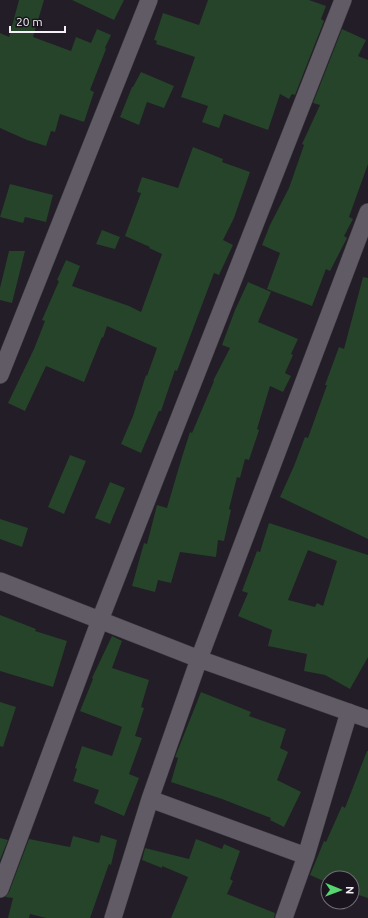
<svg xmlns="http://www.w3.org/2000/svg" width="368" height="918" viewBox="0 0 368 918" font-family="Ubuntu,sans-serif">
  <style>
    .building { fill: #254429; fill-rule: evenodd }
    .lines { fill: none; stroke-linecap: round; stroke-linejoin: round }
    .street-casing { stroke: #3e3a42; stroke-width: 18 }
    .street { stroke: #615b66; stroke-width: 17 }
  </style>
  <rect width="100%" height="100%" fill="#221d26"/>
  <path class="building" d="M 19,0 L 44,0 L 33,37 L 71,51 L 76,37 L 91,43 L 97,29 L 111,35 L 105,48 L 106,49 L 90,90 L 94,92 L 84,122 L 60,114 L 55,132 L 51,131 L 46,146 L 27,140 L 0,128 L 0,33 L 9,37 Z
    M 72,0 L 124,0 L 114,20 Z
    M 208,0 L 309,0 L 326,6 L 321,19 L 324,21 L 295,95 L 292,94 L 289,99 L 280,94 L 268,130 L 224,114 L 219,128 L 202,122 L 208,106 L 181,97 L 195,57 L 156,44 L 157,41 L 154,40 L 163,13 L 199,25 Z
    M 342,29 L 366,40 L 358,56 L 368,60 L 368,164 L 349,217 L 353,219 L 344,236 L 347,238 L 330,271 L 326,269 L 312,306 L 267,289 L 280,253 L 262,245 L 270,225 L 289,188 L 304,145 L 302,144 L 320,105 L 313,103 Z
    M 141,72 L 174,86 L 164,108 L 147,102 L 139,125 L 120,117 L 132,87 L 133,87 Z
    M 193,147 L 223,159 L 222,162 L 250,172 L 234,218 L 223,240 L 233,245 L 219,275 L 214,273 L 177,371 L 175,370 L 161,411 L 159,411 L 141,453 L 121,444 L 133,416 L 146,375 L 147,376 L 157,348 L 107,326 L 103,338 L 102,337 L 84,382 L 46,366 L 25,411 L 8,403 L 34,349 L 45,321 L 42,320 L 59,281 L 57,280 L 66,260 L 80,266 L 72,286 L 129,306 L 141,312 L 162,254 L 149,248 L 150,247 L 125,236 L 141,193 L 137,192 L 142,177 L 178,188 Z
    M 10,184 L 53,195 L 46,222 L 25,217 L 23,223 L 0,217 Z
    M 102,230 L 120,237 L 115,249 L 96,244 Z
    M 9,251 L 25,251 L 12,303 L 0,300 L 0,288 Z
    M 363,277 L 368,278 L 368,539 L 280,497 L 294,466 L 305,437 L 308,438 L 327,385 L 325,385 L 339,347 L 344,349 Z
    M 248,282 L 271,292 L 258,322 L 298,339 L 291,354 L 293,355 L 285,373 L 291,376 L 283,392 L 270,386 L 257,429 L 259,430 L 249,460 L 245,459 L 240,478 L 237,477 L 229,509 L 231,510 L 224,541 L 218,540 L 216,557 L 180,552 L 171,583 L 158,580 L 155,592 L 132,586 L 144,543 L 147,544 L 157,505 L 167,508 L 182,457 L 190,432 L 192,433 L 214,381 L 213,381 L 230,348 L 222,345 L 235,310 Z
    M 70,455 L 86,461 L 64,514 L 48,507 Z
    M 110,482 L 125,488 L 110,524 L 95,518 Z
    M 0,519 L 28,528 L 22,547 L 0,539 Z
    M 269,523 L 368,555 L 368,657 L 350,689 L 325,675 L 304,671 L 307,654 L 268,646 L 272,630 L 238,616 L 248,593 L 242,591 L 257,551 L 260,552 ZM 308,550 L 337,561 L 323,606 L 317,603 L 315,607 L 288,600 Z
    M 0,615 L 36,629 L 35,631 L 67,641 L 53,687 L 0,671 Z
    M 112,636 L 122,641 L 112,668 L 149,680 L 141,707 L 144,708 L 135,736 L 142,738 L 129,774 L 139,778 L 124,816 L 94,803 L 99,790 L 73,781 L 77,769 L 75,768 L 82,746 L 112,756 L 122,727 L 80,711 L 93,679 L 92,678 Z
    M 201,692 L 251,712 L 249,716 L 286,729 L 280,748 L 288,752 L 277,780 L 301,792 L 284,827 L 270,820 L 271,818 L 222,799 L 171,782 L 178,758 L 175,757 Z
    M 0,702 L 16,707 L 3,747 L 0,746 Z
    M 367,751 L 368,751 L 368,898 L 352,893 L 352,878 L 328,878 L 328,883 L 310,875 L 324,841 L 326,842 L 342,806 L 345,808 Z
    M 101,835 L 117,840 L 111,865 L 109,864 L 90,918 L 46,918 L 30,914 L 29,918 L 8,918 L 13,898 L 5,897 L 9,892 L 29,839 L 70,847 L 73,836 L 99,843 Z
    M 0,838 L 8,840 L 0,860 Z
    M 196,839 L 222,849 L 224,844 L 240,851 L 230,879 L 233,881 L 227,894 L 275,913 L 274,918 L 171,918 L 188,877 L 162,866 L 162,868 L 142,860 L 145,848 L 189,859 Z"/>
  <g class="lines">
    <g class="street-casing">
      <path id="street" d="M 0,375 L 149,0
        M 0,581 L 199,659 L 368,719
        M 150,799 L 306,856
        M 0,889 L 100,620 L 343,0
        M 113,918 L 150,799 L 199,659 L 368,212
        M 284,918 L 306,856 L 349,712"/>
    </g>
    <use href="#street" class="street"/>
  </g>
  <g transform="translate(340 890) rotate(91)"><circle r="19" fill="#19141d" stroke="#716c75"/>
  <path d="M0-3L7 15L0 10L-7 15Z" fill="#57d570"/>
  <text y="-6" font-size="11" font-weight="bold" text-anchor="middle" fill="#f5f1f8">N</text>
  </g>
  <path d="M10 26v6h55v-6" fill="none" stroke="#f5f1f8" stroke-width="2"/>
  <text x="16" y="26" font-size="12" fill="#f5f1f8" stroke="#19141d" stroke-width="3" paint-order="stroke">20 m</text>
</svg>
